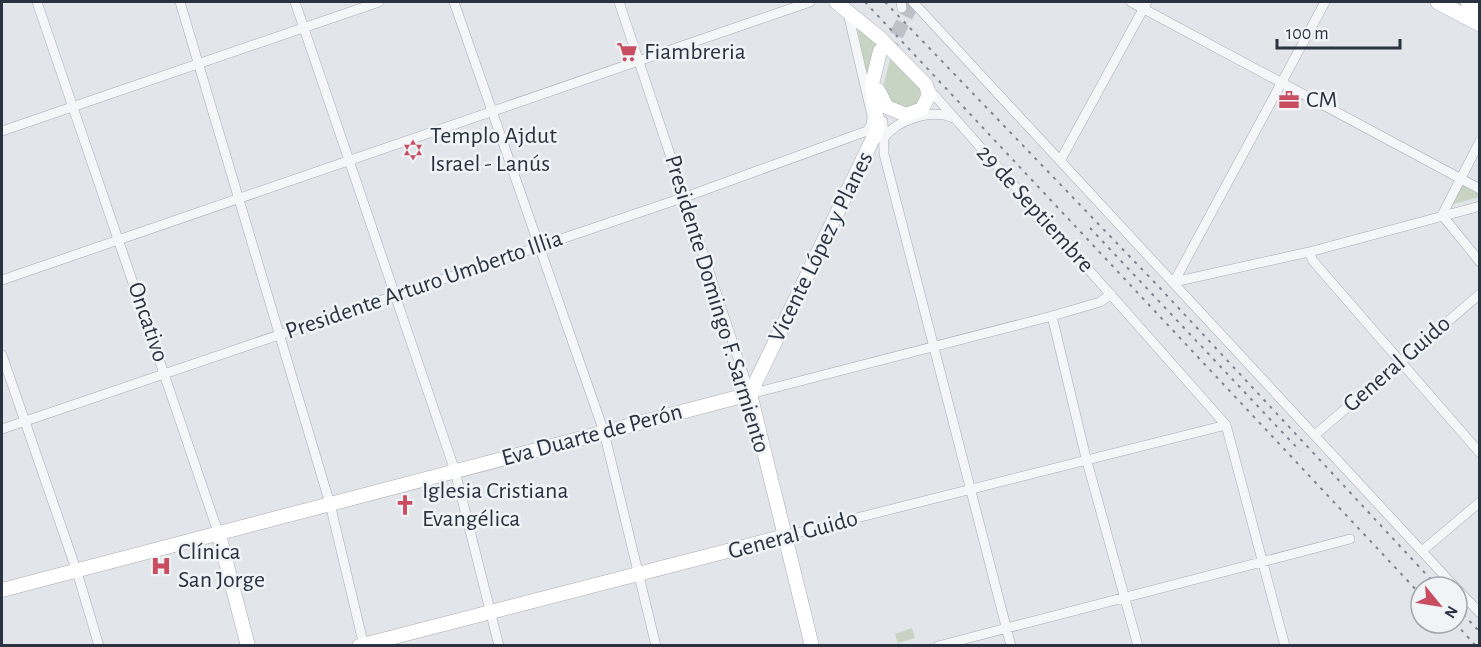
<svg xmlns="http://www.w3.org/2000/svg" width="1481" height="647" viewBox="0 0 1481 647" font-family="'Alegreya Sans',sans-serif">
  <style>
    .green { fill: #c7d3c3 }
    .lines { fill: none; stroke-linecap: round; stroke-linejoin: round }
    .secondary-tunnel { stroke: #bdc1c7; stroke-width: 14; stroke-dasharray: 14 7; stroke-linecap: butt }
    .street-casing { stroke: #a7acb3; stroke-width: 10 }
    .secondary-casing { stroke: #a7acb3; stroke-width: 15 }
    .primary-casing { stroke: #a1a9b5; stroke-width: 16 }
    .street { stroke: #f4f6f8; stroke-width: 9 }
    .secondary { stroke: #fff; stroke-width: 14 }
    .primary { stroke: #fff; stroke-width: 15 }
    .rail { stroke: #7c8492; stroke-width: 2; stroke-dasharray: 3 6; stroke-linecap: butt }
    .labels { text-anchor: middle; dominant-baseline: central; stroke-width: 5; stroke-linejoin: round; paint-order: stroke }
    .poi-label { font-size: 24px; fill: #2a3341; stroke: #f1f4f7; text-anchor: start }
    .street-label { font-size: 24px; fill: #2a3341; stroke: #f1f4f7 }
  </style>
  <rect width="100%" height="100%" fill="#e2e5e9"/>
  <path class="green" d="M 856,22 L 880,44 L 868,79 Z
    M 890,59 L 921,90 L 919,103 L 911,109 L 894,106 L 883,88 Z
    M 1461,184 L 1479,194 L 1479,197 L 1450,205 Z
    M 912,628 L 915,638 L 898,643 L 895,634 Z"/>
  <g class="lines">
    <path class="secondary-tunnel" d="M 887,54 L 913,2"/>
    <g class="street-casing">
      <path id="street" d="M 37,2 L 219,535
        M 180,2 L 330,504 L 364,646
        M 295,2 L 455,471 L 499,646
        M 454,2 L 604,432 L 656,646
        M 619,2 L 750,394 L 1052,316 L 1100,302 L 1111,294
        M 901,2 L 902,8
        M 913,2 L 1455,587
        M 1131,2 L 1480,189
        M 928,88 L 1226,425 L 1285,646
        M 883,121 L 884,154 L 1011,646
        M 2,131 L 379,2
        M 883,139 C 896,120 932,108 953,118
        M 1060,161 L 1147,2
        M 1442,215 L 1480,141
        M 1442,215 L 1480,262
        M 1309,252 L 1313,261 L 1480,453
        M 2,280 L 810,2
        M 1174,282 L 1325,2
        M 1174,282 L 1309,252 L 1480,206
        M 1052,316 L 1086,458 L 1138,646
        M 2,355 L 77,572 L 99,646
        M 2,429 L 685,197 L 867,131 L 871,125 L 872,116 L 848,13
        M 1316,434 L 1480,294
        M 785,536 L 1226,425
        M 1422,551 L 1480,502
        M 1457,589 L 1480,613
        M 938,646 L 1350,539"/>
    </g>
    <g class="secondary-casing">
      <path id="secondary" d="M 836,2 L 880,38 L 926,85 L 929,95 L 922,109 L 906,115 L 887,107 L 878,90
        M 750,394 L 878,128 L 872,84 L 880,51
        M 750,394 L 812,646
        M 219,535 L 248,646
        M 2,590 L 750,394
        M 359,646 L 785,536"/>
    </g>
    <g class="primary-casing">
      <path id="primary" d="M 1438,2 L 1480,24
        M 1468,2 L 1480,8"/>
    </g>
    <use href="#street" class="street"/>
    <use href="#secondary" class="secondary"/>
    <use href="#primary" class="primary"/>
    <path class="rail" d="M 865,2 L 1421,595
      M 885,2 L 1159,287 L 1438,587
      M 1090,228 L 1300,451
      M 1457,608 L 1480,632
      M 1455,623 L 1476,646"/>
  </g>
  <defs>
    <g id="supermarket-bare" transform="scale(1.62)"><path d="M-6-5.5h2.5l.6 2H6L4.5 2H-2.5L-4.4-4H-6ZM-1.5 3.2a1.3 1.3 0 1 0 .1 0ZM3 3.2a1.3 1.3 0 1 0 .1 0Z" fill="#c84d60" stroke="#f1f4f7" stroke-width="2.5" paint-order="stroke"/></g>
    <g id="office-bare" transform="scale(1.62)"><path d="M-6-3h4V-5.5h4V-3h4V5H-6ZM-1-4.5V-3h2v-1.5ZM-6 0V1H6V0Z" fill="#c84d60" stroke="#f1f4f7" stroke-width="2.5" paint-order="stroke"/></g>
    <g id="synagogue-bare" transform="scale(1.62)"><path d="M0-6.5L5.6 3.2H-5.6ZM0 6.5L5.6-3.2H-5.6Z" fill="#c84d60" stroke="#f1f4f7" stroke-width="2.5" paint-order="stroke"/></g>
    <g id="church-bare" transform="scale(1.62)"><path d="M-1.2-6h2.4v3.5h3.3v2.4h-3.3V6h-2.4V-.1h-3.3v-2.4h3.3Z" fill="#c84d60" stroke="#f1f4f7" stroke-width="2.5" paint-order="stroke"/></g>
    <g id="hospital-bare" transform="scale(1.62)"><path d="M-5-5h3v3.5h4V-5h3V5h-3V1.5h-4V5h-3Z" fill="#c84d60" stroke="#f1f4f7" stroke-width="2.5" paint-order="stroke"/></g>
  </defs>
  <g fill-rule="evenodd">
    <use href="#supermarket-bare" x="627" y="52"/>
    <use href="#office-bare" x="1289" y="100"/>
    <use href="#synagogue-bare" x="413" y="150"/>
    <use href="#church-bare" x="405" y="505"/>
    <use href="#hospital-bare" x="161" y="566"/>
  </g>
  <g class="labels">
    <g class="poi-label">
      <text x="644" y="52">Fiambreria</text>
      <text x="1306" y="100">CM</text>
      <text x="430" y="136">Templo Ajdut<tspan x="430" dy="28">Israel - Lanús</tspan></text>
      <text x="422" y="491">Iglesia Cristiana<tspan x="422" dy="28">Evangélica</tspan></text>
      <text x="178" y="552">Clínica<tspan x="178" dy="28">San Jorge</tspan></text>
    </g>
    <g class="street-label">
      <text transform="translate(1035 209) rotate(48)">29 de Septiembre</text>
      <text transform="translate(821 247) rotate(-64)">Vicente López y Planes</text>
      <text transform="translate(424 285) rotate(-19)">Presidente Arturo Umberto Illia</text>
      <text transform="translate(717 304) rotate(73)">Presidente Domingo F. Sarmiento</text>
      <text transform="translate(148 322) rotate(71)">Oncativo</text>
      <text transform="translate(1397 364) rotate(-41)">General Guido</text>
      <text transform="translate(592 435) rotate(-15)">Eva Duarte de Perón</text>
      <text transform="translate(793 535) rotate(-15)">General Guido</text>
    </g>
  </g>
  <rect width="1481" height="647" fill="none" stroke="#2a3341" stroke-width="6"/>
  <g transform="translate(1439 605) rotate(120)"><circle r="28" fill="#f1f4f7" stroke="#a1a7ae" stroke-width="1.5"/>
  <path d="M0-4.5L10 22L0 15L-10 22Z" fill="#c84d60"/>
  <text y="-9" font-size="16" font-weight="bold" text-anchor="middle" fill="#2a3341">N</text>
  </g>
  <path d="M1277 39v9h123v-9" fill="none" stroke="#2a3341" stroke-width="3"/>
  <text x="1286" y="39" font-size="18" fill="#2a3341" stroke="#f1f4f7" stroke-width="4.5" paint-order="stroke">100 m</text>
</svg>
